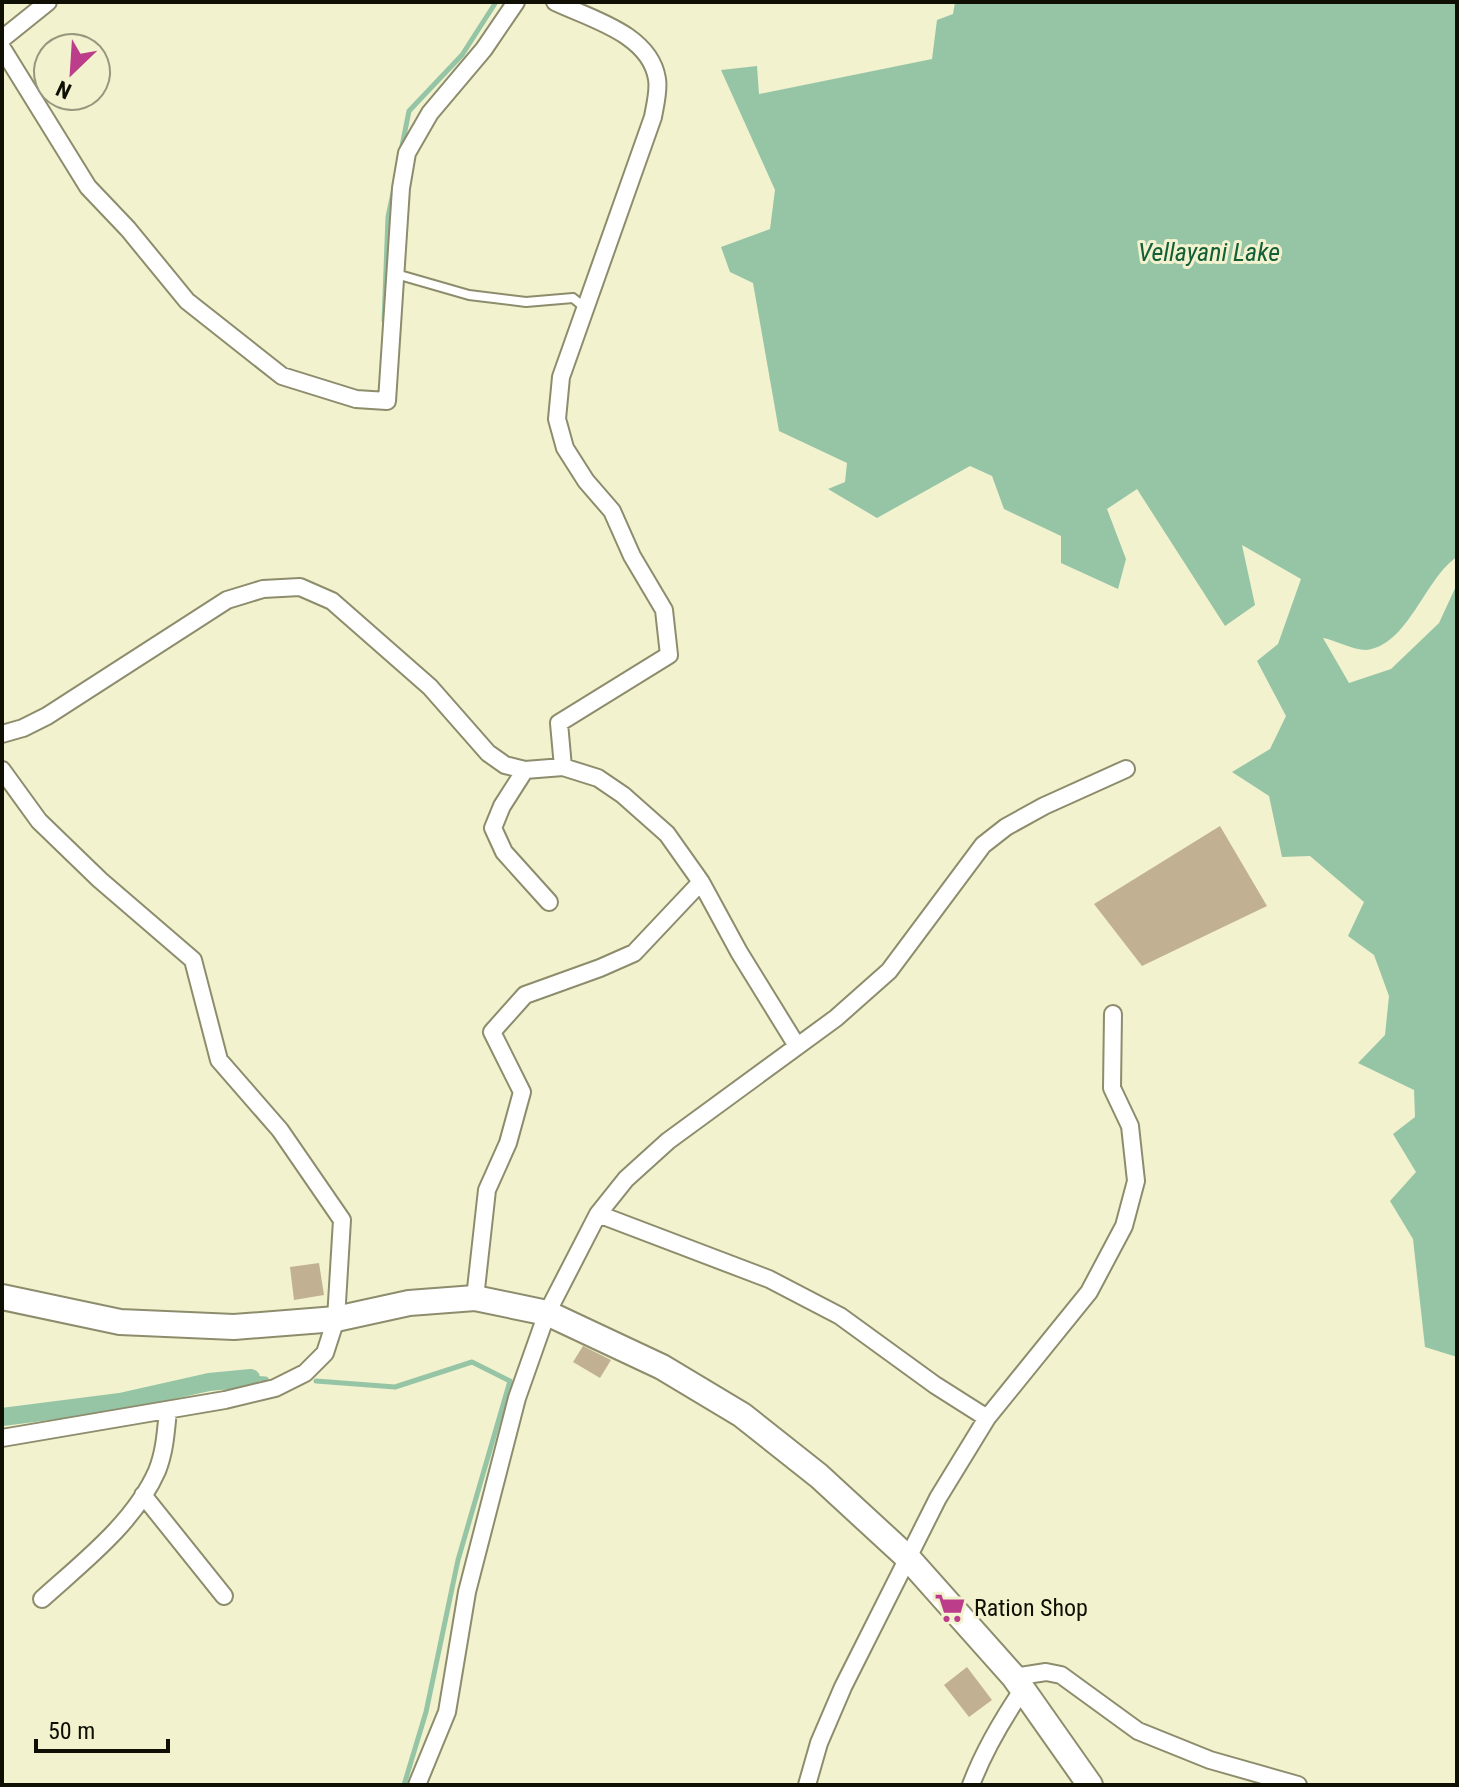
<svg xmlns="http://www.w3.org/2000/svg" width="1459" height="1787" viewBox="0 0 1459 1787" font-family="'Roboto Condensed',sans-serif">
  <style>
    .water { fill: #96c5a6 }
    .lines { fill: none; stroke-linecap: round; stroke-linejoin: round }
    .stream { stroke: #96c5a6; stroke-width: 5 }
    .canal { stroke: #96c5a6; stroke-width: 18 }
    .building { fill: #c1b192 }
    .lane-casing { stroke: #8d8c6c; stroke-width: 12 }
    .street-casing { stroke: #8d8c6c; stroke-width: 20 }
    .secondary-casing { stroke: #8d8c6c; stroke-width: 28 }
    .lane { stroke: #fff; stroke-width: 8 }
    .street { stroke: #fff; stroke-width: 16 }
    .secondary { stroke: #fff; stroke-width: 24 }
    .labels { text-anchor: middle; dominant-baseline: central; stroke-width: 6; stroke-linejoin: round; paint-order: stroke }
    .poi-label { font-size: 24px; fill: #0f0f04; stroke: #f2f2cf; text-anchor: start }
    .water-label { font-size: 26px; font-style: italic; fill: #135f38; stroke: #f2f2cf }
  </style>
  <rect width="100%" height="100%" fill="#f2f2cf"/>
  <path class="water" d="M 955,2 L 1457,2 L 1457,557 C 1425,578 1408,646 1366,650 C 1353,650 1335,640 1323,638 L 1349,683 L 1391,669 L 1439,623 L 1457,584 L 1457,1357 L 1425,1347 L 1413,1239 L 1390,1201 L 1416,1172 L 1393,1134 L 1415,1117 L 1414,1090 L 1358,1063 L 1385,1035 L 1389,996 L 1374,955 L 1348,936 L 1364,902 L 1310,856 L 1282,857 L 1269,796 L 1232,772 L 1270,749 L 1286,716 L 1257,661 L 1278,644 L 1301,579 L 1242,545 L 1255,605 L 1225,626 L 1137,489 L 1107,509 L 1126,559 L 1118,589 L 1061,563 L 1061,536 L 1004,509 L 992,476 L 970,466 L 877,518 L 828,489 L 845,482 L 847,463 L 779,431 L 753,283 L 730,272 L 721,247 L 770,229 L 775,190 L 721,70 L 757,66 L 759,94 L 932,59 L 937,20 L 953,14 Z"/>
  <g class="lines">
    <path class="stream" d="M 401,151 L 409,111 L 462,55 L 496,2
      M 384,321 L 388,217 L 394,188
      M 251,1378 L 266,1379
      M 316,1381 L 395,1387 L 472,1362 L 510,1381 L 458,1560 L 426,1712 L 404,1785"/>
    <path class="canal" d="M 2,1417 L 120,1402 L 209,1382 L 251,1378"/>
  </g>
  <path class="building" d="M 1220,826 L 1267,906 L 1142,966 L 1094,904 Z
    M 319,1263 L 324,1295 L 294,1300 L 290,1267 Z
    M 583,1346 L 611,1360 L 600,1378 L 573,1362 Z
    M 967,1667 L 992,1700 L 969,1717 L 944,1685 Z"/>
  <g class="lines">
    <g class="lane-casing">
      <path id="lane" d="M 396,274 L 469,295 L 526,302 L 573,298 L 585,308"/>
    </g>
    <g class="street-casing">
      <path id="street" d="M 555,2 C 591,19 650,34 657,79 C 659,91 655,105 653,117 L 561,377 L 557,419 L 565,448 L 586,481 L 612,511 L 632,556 L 664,610 L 669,655 L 559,723 L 563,767
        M 2,39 L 48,2
        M 2,48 L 88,187 L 128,229 L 187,301 L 282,376 L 356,399 L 387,401 L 401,188 L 407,153 L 430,113 L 484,49 L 516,2
        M 2,734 L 23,728 L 47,716 L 227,600 L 263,589 L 300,587 L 332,601 L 430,687 L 488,753 L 505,765 L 525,770 L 563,767 L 598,778 L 623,795 L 667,834 L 701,882 L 739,952 L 797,1046
        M 2,770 L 39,821 L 100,880 L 193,960 L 219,1060 L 280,1130 L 342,1220 L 336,1319 L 325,1353 L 305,1373 L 275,1388 L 225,1400 L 2,1438
        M 525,770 L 502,806 L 493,828 L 504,852 L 549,902
        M 598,1214 L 769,1279 L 840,1316 L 935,1385 L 987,1418
        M 475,1298 L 487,1190 L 508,1143 L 522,1092 L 492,1032 L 525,995 L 600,968 L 634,953 L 701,882
        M 143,1495 L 224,1596
        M 42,1599 C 83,1562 134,1523 157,1471 C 165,1451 166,1430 168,1410
        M 1014,1677 L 1046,1672 L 1061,1675 L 1138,1731 L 1210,1760 L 1298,1785
        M 417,1785 L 447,1712 L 467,1592 L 517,1398 L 547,1313 L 598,1214 L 626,1179 L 668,1141 L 836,1018 L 889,971 L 983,845 L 1006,827 L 1044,806 L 1126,769
        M 807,1785 L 819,1743 L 843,1687 L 938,1498 L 987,1418 L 1089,1292 L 1124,1226 L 1136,1181 L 1130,1126 L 1112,1088 L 1113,1014
        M 971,1785 C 984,1750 1002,1720 1023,1689"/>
    </g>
    <g class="secondary-casing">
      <path id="secondary" d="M 2,1297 L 120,1322 L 234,1327 L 336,1319 L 409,1303 L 475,1298 L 547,1313 L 662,1367 L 742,1415 L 819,1476 L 908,1558 L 1014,1677 L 1090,1785"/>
    </g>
    <use href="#lane" class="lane"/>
    <use href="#street" class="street"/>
    <use href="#secondary" class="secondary"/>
  </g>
  <defs>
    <g id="supermarket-bare" transform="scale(2.4)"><path d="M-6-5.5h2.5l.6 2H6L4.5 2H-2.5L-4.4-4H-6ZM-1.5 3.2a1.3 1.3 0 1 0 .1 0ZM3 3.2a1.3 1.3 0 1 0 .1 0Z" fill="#bc3d8a" stroke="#f2f2cf" stroke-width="2.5" paint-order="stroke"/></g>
  </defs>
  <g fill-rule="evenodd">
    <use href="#supermarket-bare" x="950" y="1608"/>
  </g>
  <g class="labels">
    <g class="poi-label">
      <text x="974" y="1608">Ration Shop</text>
    </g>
    <g class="water-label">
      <text x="1209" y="252">Vellayani Lake</text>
    </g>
  </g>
  <rect width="1459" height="1787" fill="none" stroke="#0f0f04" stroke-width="8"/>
  <g transform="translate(72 72) rotate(205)"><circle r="38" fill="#f2f2cf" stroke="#97977e" stroke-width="2"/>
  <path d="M0-6L14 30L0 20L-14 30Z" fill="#bc3d8a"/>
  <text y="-12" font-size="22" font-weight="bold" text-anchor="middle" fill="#0f0f04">N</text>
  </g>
  <path d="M36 1739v12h132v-12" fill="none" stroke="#0f0f04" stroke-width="4"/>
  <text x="48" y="1739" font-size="24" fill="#0f0f04" stroke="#f2f2cf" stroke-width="6" paint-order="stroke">50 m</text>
</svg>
